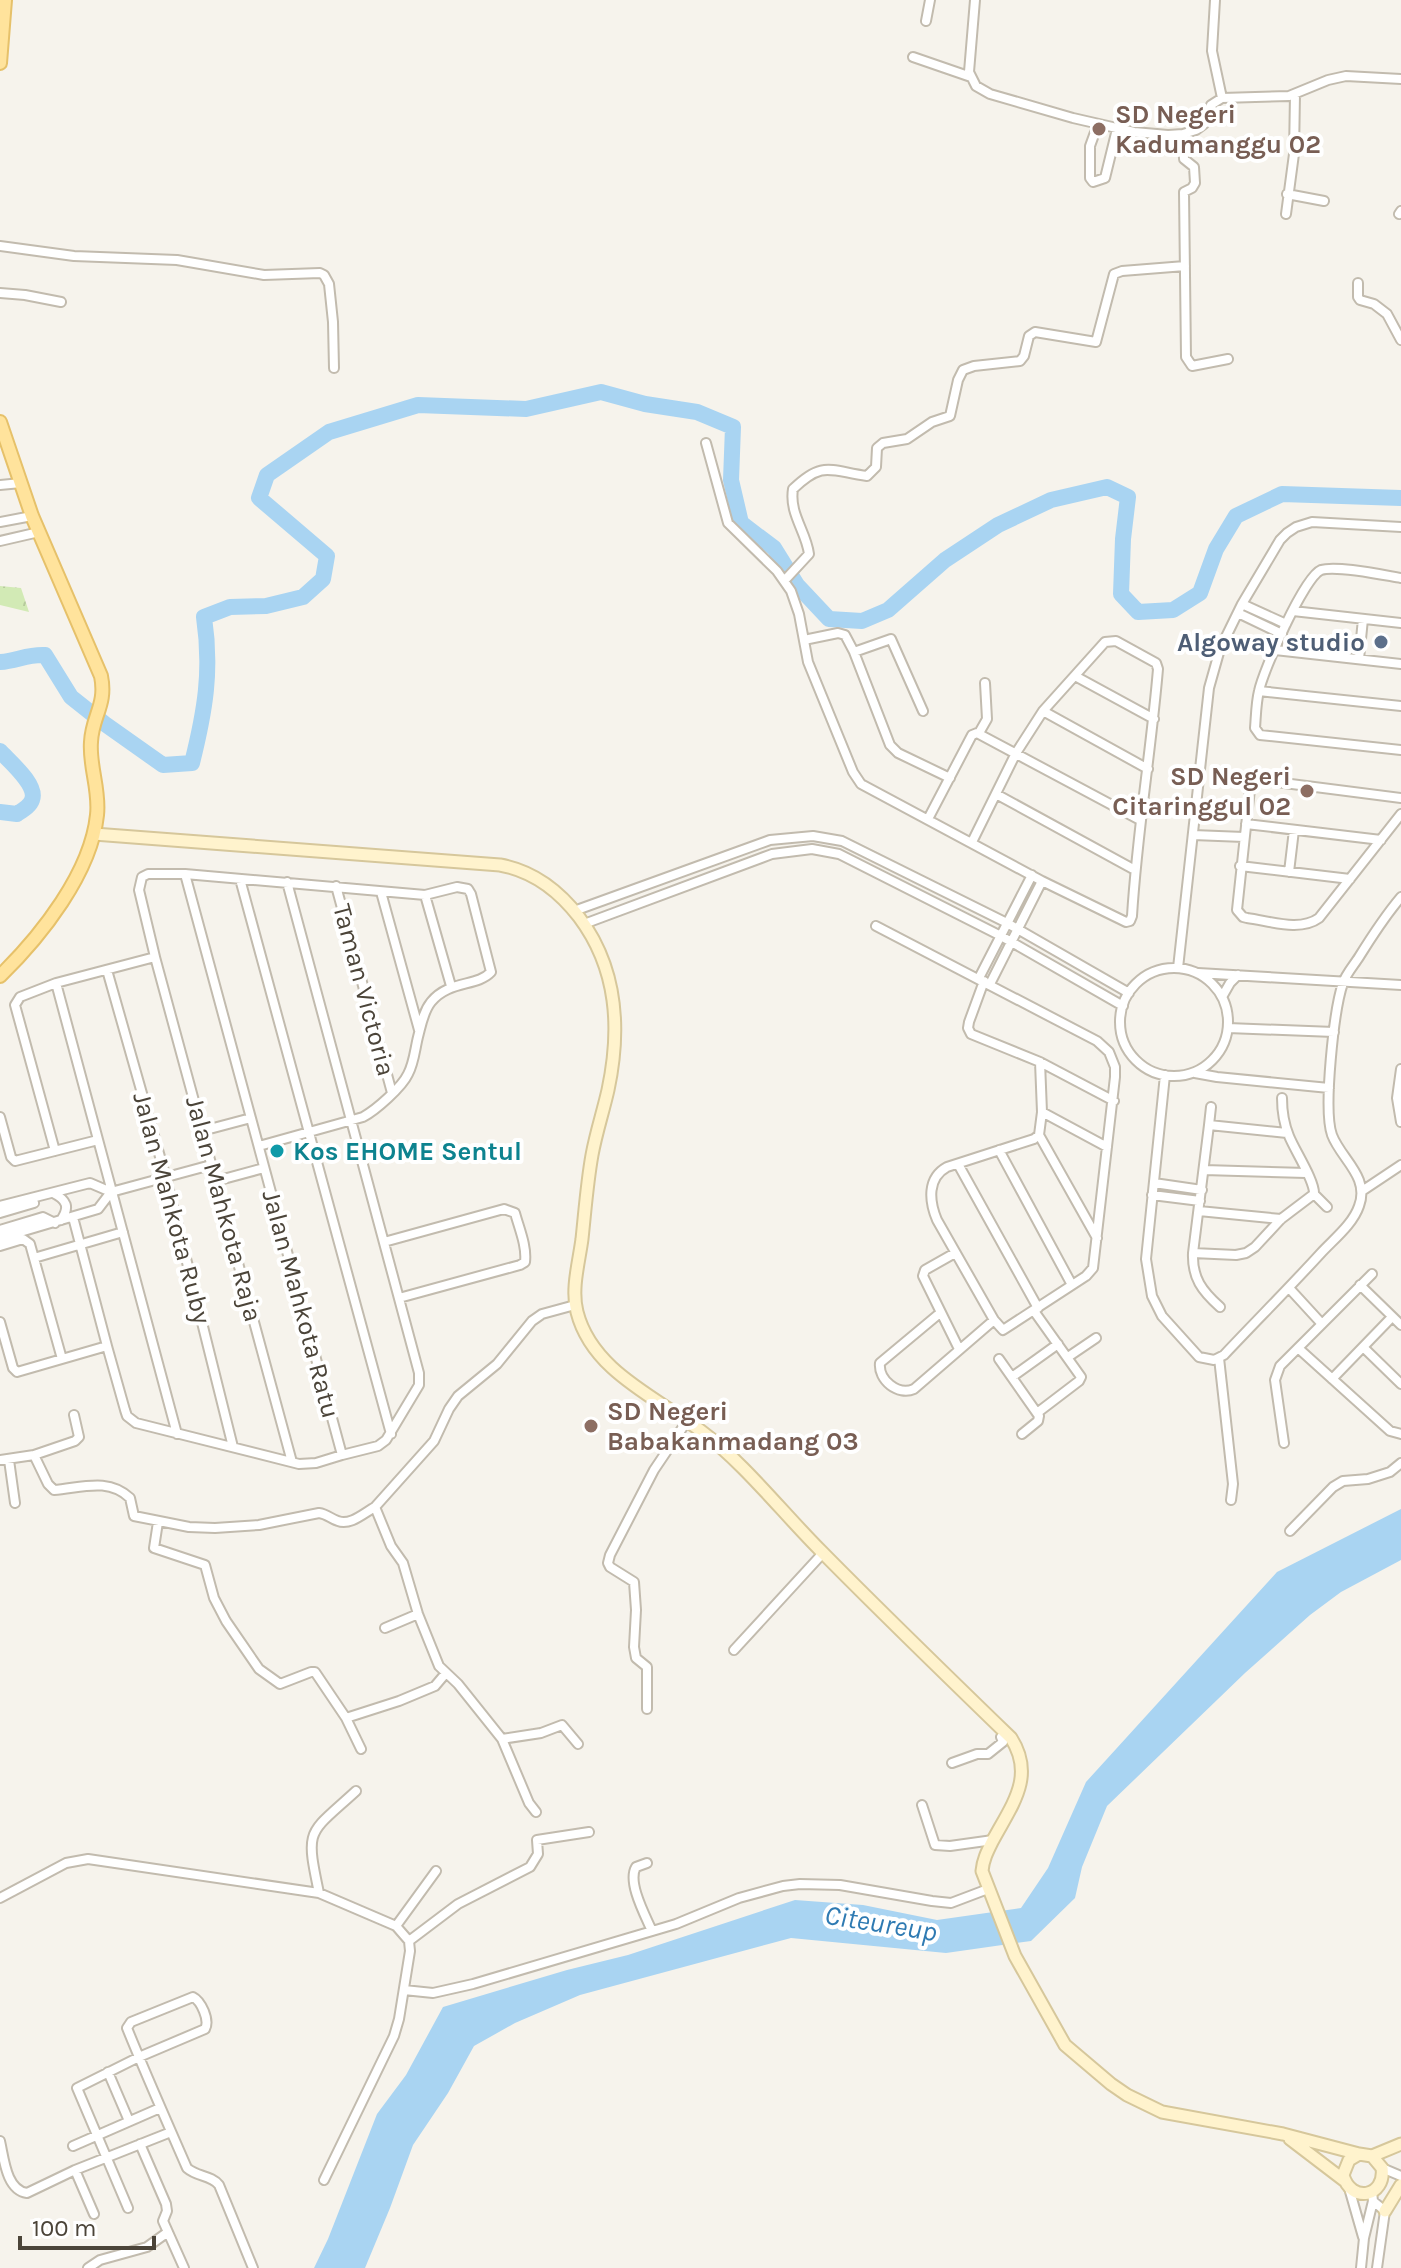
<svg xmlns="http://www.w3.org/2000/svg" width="1401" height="2268" viewBox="0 0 1401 2268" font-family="Karla,sans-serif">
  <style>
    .forest { fill: url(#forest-crowns) }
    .water { fill: #a9d4f2 }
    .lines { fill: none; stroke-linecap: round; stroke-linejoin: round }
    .river { stroke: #a9d4f2; stroke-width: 16 }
    .street-casing { stroke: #c2bbae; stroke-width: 12 }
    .secondary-casing { stroke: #d6c79b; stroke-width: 15 }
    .primary-casing { stroke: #e6c16a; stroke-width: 16 }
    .street { stroke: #fff; stroke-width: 8 }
    .secondary { stroke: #fff3cd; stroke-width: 11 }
    .primary { stroke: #ffe39c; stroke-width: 12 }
    .education-dot { fill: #8d6e63; stroke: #fff; stroke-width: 3 }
    .service-dot { fill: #5c6f8a; stroke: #fff; stroke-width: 3 }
    .culture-dot { fill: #0f9aa8; stroke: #fff; stroke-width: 3 }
    .labels { text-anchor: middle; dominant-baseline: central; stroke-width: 8; stroke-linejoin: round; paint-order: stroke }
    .education-label { font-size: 26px; font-weight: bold; fill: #785e54; stroke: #fff; text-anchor: start }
    .service-label { font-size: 26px; font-weight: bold; fill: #4e5e75; stroke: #fff; text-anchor: end }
    .street-label { font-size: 26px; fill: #4b4439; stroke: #fff }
    .culture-label { font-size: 26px; font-weight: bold; fill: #0d838f; stroke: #fff; text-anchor: start }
    .water-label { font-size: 28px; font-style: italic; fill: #2e7ab2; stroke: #fff }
  </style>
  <defs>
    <pattern id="forest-crowns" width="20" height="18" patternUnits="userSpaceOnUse" patternTransform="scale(2)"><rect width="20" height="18" fill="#d2eab5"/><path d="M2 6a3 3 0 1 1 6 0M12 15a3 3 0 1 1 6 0" fill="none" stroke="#b6ca9c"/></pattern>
  </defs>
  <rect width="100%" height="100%" fill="#f6f3ec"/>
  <path class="forest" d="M 0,586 L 21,588 L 29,612 L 0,605 Z"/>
  <path class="water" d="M 1401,1509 L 1401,1560 L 1341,1592 L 1310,1615 L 1245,1673 L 1107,1806 L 1082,1867 L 1075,1898 L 1031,1941 L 946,1953 L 791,1938 L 580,1995 L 515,2023 L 474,2046 L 448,2093 L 413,2145 L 390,2208 L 365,2268 L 314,2268 L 328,2239 L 377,2114 L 406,2075 L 443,2007 L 567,1970 L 628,1955 L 795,1900 L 863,1905 L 937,1920 L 1021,1908 L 1048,1868 L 1086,1782 L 1277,1572 Z"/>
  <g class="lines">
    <path class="river" d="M 0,662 C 17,661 27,654 45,655 L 71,697 L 105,724 L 163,765 L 192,763 C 205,711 212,671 204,617 L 230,607 L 266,606 L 303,597 L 323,579 L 327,556 L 259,498 L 267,475 L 329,432 L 418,405 L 526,409 L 601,392 L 645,404 L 697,412 L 733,427 L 731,480 L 741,523 L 774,548 L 797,585 L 829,619 L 862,621 L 888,610 L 945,560 L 998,525 L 1051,500 L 1107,487 L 1128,497 L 1123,539 L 1121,594 L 1138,612 L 1173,610 L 1200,593 L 1216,549 L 1236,516 L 1282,494 L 1401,498
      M 0,751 C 10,762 38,785 32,800 C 30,806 23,810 17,814 L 0,812"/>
    <g class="street-casing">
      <path id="street" d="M 975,0 L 969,72 L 976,86 L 990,94 L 1073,118 L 1134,132 L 1168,135 L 1183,134 L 1196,130 L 1204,124 L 1211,105 L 1222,98 L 1289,96 L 1328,80 L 1346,76 L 1401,79
        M 1215,0 L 1212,51 L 1222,98
        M 926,21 L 930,0
        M 913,57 L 971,77
        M 1098,124 L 1090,146 L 1090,178 L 1093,182 L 1105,178 L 1117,129
        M 1183,134 L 1184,159 L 1194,167 L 1195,183 L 1192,188 L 1184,192 L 1186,357 L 1192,366 L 1228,359
        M 1287,194 L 1324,201
        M 1286,214 L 1294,154 L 1295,94
        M 1399,214 L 1401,211
        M 0,246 L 74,256 L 177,260 L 264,275 L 320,273 L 324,275 L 329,284 L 333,322 L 334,368
        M 1358,283 L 1358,297 L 1360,300 L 1374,304 L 1387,314 L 1401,340
        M 0,293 L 25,295 L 61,302
        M 706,443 L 728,523 L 777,571 L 791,591 L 799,614 L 808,662 L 853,772 L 861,784 L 1042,881 L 1126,922 L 1130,921 L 1132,916 C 1137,833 1151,752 1158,669 L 1156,663 L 1116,641 L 1105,642 L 1043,711 L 1016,753 L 972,842
        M 0,485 L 21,483
        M 0,522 L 32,516
        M 0,541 L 39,532
        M 1401,578 C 1383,575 1336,565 1321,570 C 1304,577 1263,671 1259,691 C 1256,703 1256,716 1255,728 L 1260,735 L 1401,750
        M 784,581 L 809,554 C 806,531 789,514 793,489 C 823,460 830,471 867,476 L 876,467 L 877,448 L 883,443 L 907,439 L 932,422 L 950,416 L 958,380 L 963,370 L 974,366 L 1020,361 L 1024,356 L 1029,336 L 1035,332 L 1096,342 L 1114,274 L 1122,271 L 1185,266
        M 1242,604 L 1286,624
        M 1293,611 L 1401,623
        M 1238,613 L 1282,634
        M 804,640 L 838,633 L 845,635 L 854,652 L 890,745 L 898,753 L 950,778
        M 1275,650 L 1401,664
        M 854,652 L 891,639 L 923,711
        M 1359,659 L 1363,619
        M 1075,676 L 1154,719
        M 1259,691 L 1401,706
        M 1043,711 L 1148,769
        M 979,733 L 987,719 L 985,683
        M 996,794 L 1135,870
        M 1401,798 L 1260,780 L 1255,782 L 1250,789 L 1237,910 L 1243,917 L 1247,918 C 1270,921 1300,932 1319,918 L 1401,814
        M 928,819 L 972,735 L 977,733 L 1140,820
        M 1246,824 L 1381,840
        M 1193,835 L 1244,837
        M 1240,866 L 1350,879
        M 1289,872 L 1294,830
        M 185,874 L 342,1455
        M 240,879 L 391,1434
        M 336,886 L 392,1093
        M 381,892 L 419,1030
        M 425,895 L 451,986
        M 574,911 L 770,840 L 813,836 L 842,841 L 1007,923 L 1129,993
        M 584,924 L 772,854 L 812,849 L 839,854 L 1001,936 L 1123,1006
        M 876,926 L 1097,1041 L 1109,1052 L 1115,1067 L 1115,1077 L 1093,1268 L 1086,1276 L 1003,1330 L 994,1320 L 937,1220 C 929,1201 927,1178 947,1167 L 1034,1139 L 1039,1135 L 1042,1112 L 1040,1062
        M 155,957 L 292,1462
        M 1178,968 L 1209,688 L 1220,649 L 1242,604 L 1280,540 L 1287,533 L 1296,527 L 1312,522 L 1401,527
        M1120 1022a54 54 0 1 1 108 0a54 54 0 1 1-108 0Z
        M 107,970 L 166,1178 L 233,1447
        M 1198,973 L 1401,985
        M 979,978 L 1032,875
        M 984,981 L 969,1022 L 968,1028 L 971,1034 L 1040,1062 L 1114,1101
        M 56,983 L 177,1434
        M 990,984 L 1042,881
        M 1222,997 L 1230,983 L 1238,975
        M 1228,1028 L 1334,1032
        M 1401,1069 L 1397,1098 L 1401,1122
        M 1195,1073 L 1217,1077 L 1329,1088
        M 1165,1075 L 1146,1259 L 1152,1296 L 1162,1316 L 1199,1357 L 1214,1360 L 1224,1355 C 1256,1321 1289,1288 1321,1253 C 1334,1239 1353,1224 1359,1206 C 1370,1177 1341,1159 1332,1135 C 1323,1110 1334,1009 1343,983 C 1346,974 1354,965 1359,957 C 1372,936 1385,916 1401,897
        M 1282,1098 C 1282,1111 1284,1124 1289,1136 C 1295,1151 1315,1181 1314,1194 L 1281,1219 L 1255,1247 L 1246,1253 L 1236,1255 L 1193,1253 L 1209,1125 L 1287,1133
        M 1042,1112 L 1107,1147
        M 0,1117 L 11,1157 L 15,1161 L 98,1140
        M 1209,1125 L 1211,1107
        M 202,1131 L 251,1118
        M 1039,1135 L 1097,1238
        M 999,1150 L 1072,1285
        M 55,1151 L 15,1005 L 20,997 L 56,983 L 155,957 L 139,890 L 142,877 L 148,874 L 185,874 L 425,895 L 457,887 L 468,889 L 471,894 L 491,972 C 477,987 449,980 431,1002 C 423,1012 421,1026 418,1037 C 415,1049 414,1063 408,1074 C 402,1087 376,1110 363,1117 L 259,1146
        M 958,1164 L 1038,1308
        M 1204,1170 L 1306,1173
        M 216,1181 L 264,1168
        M 1154,1183 L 1202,1190
        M 1362,1191 L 1401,1165
        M 111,1192 L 211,1165
        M 53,1193 C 67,1200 70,1207 61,1220
        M 1314,1194 L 1327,1207
        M 1152,1195 L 1200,1201
        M 0,1206 L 90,1183 L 111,1192
        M 1199,1211 L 1281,1219
        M 0,1213 L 34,1203
        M 74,1221 L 107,1346
        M 0,1230 L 43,1217 L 55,1223
        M 0,1238 L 98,1209 L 111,1192
        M 384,1242 L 504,1209 L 515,1213 C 519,1228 527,1246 525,1262 L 520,1265 L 399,1298
        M 0,1246 L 23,1239 L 30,1244 L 62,1359
        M 955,1253 L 925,1270 L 923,1276 L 959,1349
        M 1193,1253 C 1192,1278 1202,1291 1220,1307
        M 34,1258 L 123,1232
        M 1360,1285 L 1401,1325
        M 1289,1288 L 1322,1324
        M 575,1305 L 542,1314 L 532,1321 L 497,1364 L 458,1396 L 449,1409 L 434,1441 L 375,1507 L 391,1546 L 403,1563 L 418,1614 L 439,1666 L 458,1684 L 502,1739 L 541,1733 L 562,1725 L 578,1744
        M 1034,1311 L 1081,1377 L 1079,1381 L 1037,1413
        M 940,1313 L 880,1363 C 878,1380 898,1396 914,1389 L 994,1320
        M 0,1322 L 13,1368 L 17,1372 L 107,1346 L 125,1410 L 127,1416 L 136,1423 L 299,1464 L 316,1463 L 342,1455 L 378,1446 L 386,1440 L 419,1385 L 419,1373 L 287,882
        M 1363,1347 L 1401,1384
        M 1298,1348 L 1390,1431 L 1401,1434
        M 1068,1357 L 1096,1338
        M 1219,1358 L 1233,1484 L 1231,1500
        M 999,1359 L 1039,1416 L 1038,1421 L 1022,1434
        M 1012,1377 L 1058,1344
        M 1332,1379 L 1392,1317
        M 1284,1443 L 1275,1380 L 1280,1366 L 1372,1274
        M 34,1455 L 48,1484 L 54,1490 C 81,1488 108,1477 130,1498 L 134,1516 L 189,1527 L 215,1528 L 259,1525 L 319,1513 C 327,1514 331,1519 338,1521 C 350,1526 364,1513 375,1507
        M 0,1460 L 34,1455 L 75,1441 L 79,1437 L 74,1415
        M 9,1460 L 15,1503
        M 158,1522 L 154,1548 L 205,1565 L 214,1598 L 226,1621 L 259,1669 L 280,1684 L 311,1672 L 315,1672 L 346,1718 L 361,1749
        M 1290,1531 L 1333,1487 L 1343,1481 L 1368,1479 L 1390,1472 L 1401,1463
        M 385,1628 L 418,1614
        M 734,1650 L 823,1553
        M 647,1709 L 647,1667 L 636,1658 L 634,1647 L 636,1610 L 634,1582 L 610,1567 L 608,1563 L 610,1555 L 654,1470 L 687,1421
        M 346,1718 L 399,1701 L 435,1686 L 446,1673
        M 502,1739 L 529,1803 L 536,1812
        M 952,1763 L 977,1754 L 988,1754 L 1003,1742 L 1001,1737 L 1006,1732
        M 922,1805 L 935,1845 L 950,1846 L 993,1840
        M 647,1863 L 636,1867 C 627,1882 645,1915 652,1931
        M 319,1893 C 305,1827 308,1835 356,1791
        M 0,1898 L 66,1863 L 88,1859 L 319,1893 L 396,1926 L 409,1941 L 410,1951 L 399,2019 L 394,2036 L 324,2180
        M 396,1926 L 436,1871
        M 409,1941 L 458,1904 L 530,1867 L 538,1854 L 537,1840 L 589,1832
        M 404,1990 L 433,1993 L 473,1984 L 676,1924 L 739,1898 L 783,1886 L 800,1884 L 840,1885 L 932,1901 L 951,1903 L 988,1889
        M 108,2072 L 129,2121
        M 0,2141 C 4,2158 6,2190 27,2193 L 75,2170 L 171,2132
        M 140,2144 L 166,2204 L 167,2211 L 163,2221 L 184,2268
        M 73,2146 L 160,2108
        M 1382,2168 L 1401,2176
        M 75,2170 L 94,2214
        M 1349,2188 L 1363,2237
        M 1373,2201 L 1385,2211 L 1377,2268
        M 128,2208 L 77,2088 L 139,2057 L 205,2029 C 210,2020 201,2001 193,1997 L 131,2022 L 127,2028 C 146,2075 167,2122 187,2168 C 197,2177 211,2175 219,2185 L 253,2268
        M 88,2268 L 100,2260 L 147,2247 L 168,2232
        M 1361,2268 L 1364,2238 L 1373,2201 L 1372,2192"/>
    </g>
    <g class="secondary-casing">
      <path id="secondary" d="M 94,834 L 500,865 C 533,871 559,891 579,917 C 618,969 621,1029 608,1090 C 603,1112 596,1133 592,1155 C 587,1183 585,1211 582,1239 C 579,1262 571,1289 577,1312 C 592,1371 656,1397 701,1431 C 744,1463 782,1512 821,1551 C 883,1614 947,1676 1011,1738 C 1036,1777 1011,1806 992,1842 C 987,1852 983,1860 982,1871 L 1015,1956 L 1065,2045 L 1111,2084 L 1127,2095 L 1162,2112 L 1283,2134 L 1359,2154
        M 1290,2139 L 1345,2181
        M 1372,2156 L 1382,2168 C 1386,2197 1351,2204 1343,2175 L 1349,2160 L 1359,2154 L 1372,2156 L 1401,2144
        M 1385,2211 L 1401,2185"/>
    </g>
    <g class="primary-casing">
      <path id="primary" d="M 0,63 L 5,0
        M 0,422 L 32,516 L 101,676 C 107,705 92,716 91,742 C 89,766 100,790 97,815 C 91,873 41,936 0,976"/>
    </g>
    <use href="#street" class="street"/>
    <use href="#secondary" class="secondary"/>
    <use href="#primary" class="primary"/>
  </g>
  <g class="education-dot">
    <circle cx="1099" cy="129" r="8"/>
    <circle cx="1307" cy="791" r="8"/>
    <circle cx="591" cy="1426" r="8"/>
  </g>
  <circle class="service-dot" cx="1381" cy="642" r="8"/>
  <circle class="culture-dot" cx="277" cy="1151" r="8"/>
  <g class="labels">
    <g class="education-label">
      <text x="1115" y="114">SD Negeri<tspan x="1115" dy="30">Kadumanggu 02</tspan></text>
      <text x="1291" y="776" text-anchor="end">SD Negeri<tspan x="1291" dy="30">Citaringgul 02</tspan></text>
      <text x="607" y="1411">SD Negeri<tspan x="607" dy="30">Babakanmadang 03</tspan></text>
    </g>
    <g class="service-label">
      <text x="1365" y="642">Algoway studio</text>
    </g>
    <g class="street-label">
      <text transform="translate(364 990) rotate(75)">Taman Victoria</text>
      <text transform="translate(172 1208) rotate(75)">Jalan Mahkota Ruby</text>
      <text transform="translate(224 1209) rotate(75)">Jalan Mahkota Raja</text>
      <text transform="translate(301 1304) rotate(75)">Jalan Mahkota Ratu</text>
    </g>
    <g class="culture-label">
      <text x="293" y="1151">Kos EHOME Sentul</text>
    </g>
    <g class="water-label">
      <text transform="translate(881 1923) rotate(9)">Citeureup</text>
    </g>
  </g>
  <path d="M20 2236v12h134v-12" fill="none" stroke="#4b4439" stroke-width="4"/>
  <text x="32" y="2236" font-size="24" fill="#4b4439" stroke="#ffffff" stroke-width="6" paint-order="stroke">100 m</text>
</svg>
